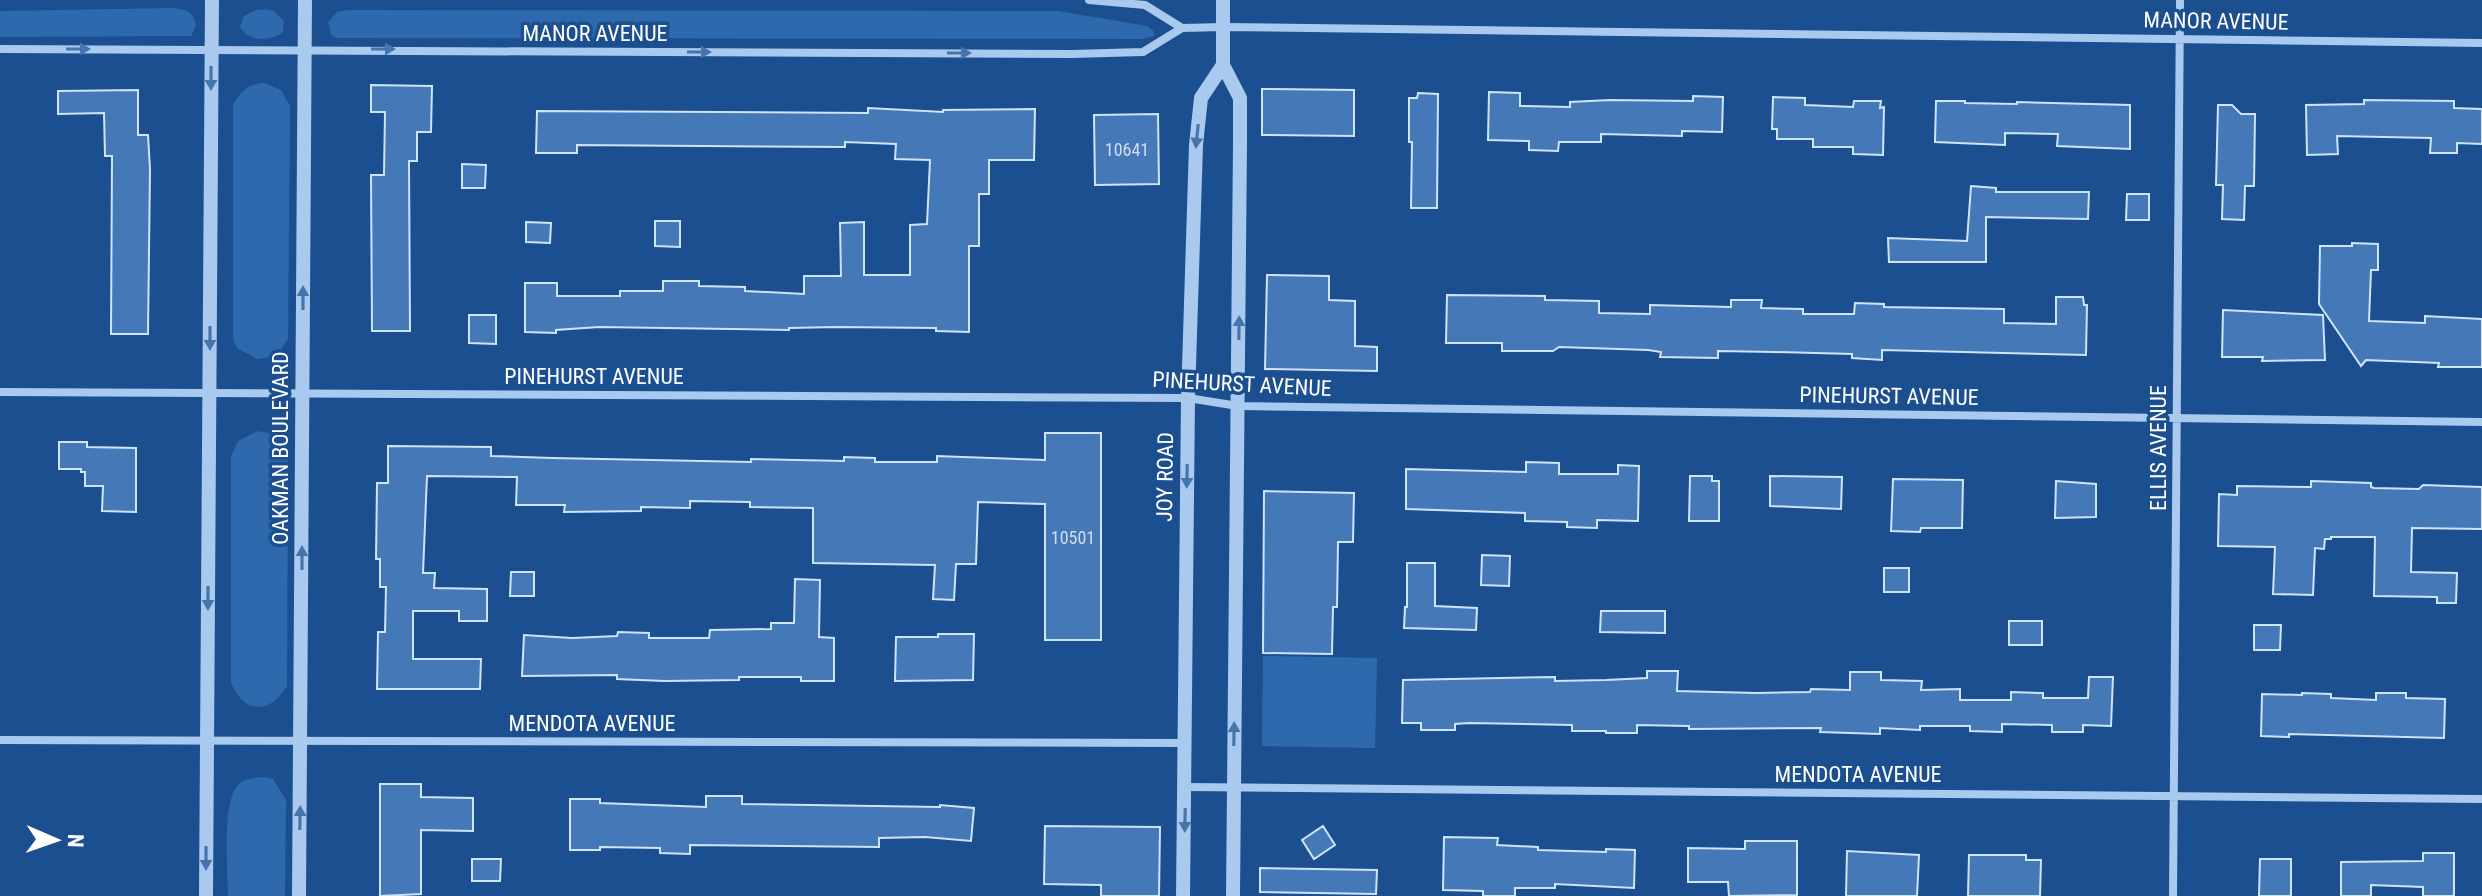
<svg xmlns="http://www.w3.org/2000/svg" width="2482" height="896" viewBox="0 0 2482 896" font-family="'Roboto Condensed',sans-serif">
  <style>
    .green { fill: #2e69ad }
    .building { fill: #4478b7; stroke: #cfe3fa; stroke-width: 2 }
    .lines { fill: none; stroke-linecap: round; stroke-linejoin: round }
    .minor { stroke: #a9c9ee; stroke-width: 8 }
    .tertiary { stroke: #a9c9ee; stroke-width: 14 }
    .oneway { fill: #4674ac }
    .labels { text-anchor: middle; dominant-baseline: central; stroke-width: 7; stroke-linejoin: round; paint-order: stroke }
    .number-label { font-size: 18px; fill: #d0dded }
    .street-label { font-size: 22px; fill: #fff; stroke: #1b4f8f }
  </style>
  <rect width="100%" height="100%" fill="#1b4f8f"/>
  <path class="green" d="M 173,8 C 187,10 193,11 196,25 L 191,36 L 0,37 L 0,11 Z
    M 266,9 L 274,11 L 284,21 L 283,32 C 269,42 249,42 240,27 L 244,16 L 256,10 Z
    M 348,10 L 1058,11 L 1148,26 L 1154,32 L 1154,36 L 1143,39 L 336,38 L 331,35 L 328,22 L 337,12 Z
    M 265,83 L 281,90 L 290,106 L 288,339 L 276,356 L 257,359 L 237,348 L 233,340 L 233,104 C 242,90 248,84 265,83 Z
    M 258,431 L 277,435 L 288,455 L 287,686 C 270,715 243,714 231,682 L 231,456 L 238,441 Z
    M 1263,656 L 1377,658 L 1375,748 L 1262,746 Z
    M 263,777 L 273,779 L 286,800 L 285,896 L 228,896 C 228,872 221,800 239,784 C 246,778 254,778 263,777 Z"/>
  <path class="building" d="M 371,85 L 432,86 L 431,132 L 417,132 L 417,161 L 409,161 L 410,331 L 372,331 L 371,175 L 384,175 L 385,112 L 371,112 Z
    M 1262,89 L 1354,90 L 1354,136 L 1262,135 Z
    M 138,90 L 138,135 L 148,135 L 150,169 L 148,334 L 111,334 L 112,156 L 105,156 L 104,113 L 58,114 L 58,91 Z
    M 1489,92 L 1520,93 L 1520,106 L 1570,107 L 1570,102 L 1610,100 L 1693,101 L 1693,96 L 1723,97 L 1722,132 L 1682,131 L 1682,136 L 1601,134 L 1601,142 L 1559,142 L 1558,151 L 1529,150 L 1529,141 L 1488,140 Z
    M 1418,93 L 1438,94 L 1437,208 L 1411,208 L 1412,142 L 1409,142 L 1409,98 L 1417,98 Z
    M 1773,97 L 1805,98 L 1805,105 L 1853,107 L 1854,101 L 1881,101 L 1880,108 L 1884,107 L 1883,155 L 1853,154 L 1853,147 L 1813,147 L 1813,139 L 1777,139 L 1777,129 L 1772,129 Z
    M 2364,100 L 2454,101 L 2454,108 L 2482,109 L 2482,144 L 2457,143 L 2457,153 L 2430,153 L 2431,138 L 2337,136 L 2338,154 L 2307,155 L 2306,105 L 2364,104 Z
    M 1936,101 L 1965,101 L 1965,103 L 2017,104 L 2017,102 L 2130,105 L 2130,149 L 2057,146 L 2058,134 L 2005,133 L 2005,145 L 1935,142 Z
    M 2218,105 L 2232,105 L 2241,114 L 2255,114 L 2254,186 L 2245,186 L 2244,220 L 2222,219 L 2223,185 L 2216,185 Z
    M 868,108 L 943,112 L 943,110 L 1035,109 L 1034,160 L 989,160 L 989,194 L 979,194 L 979,246 L 969,246 L 969,332 L 936,331 L 936,328 L 836,327 L 789,328 L 789,330 L 599,327 L 556,330 L 556,333 L 525,332 L 525,283 L 557,283 L 557,296 L 620,296 L 620,291 L 663,291 L 663,281 L 699,281 L 699,286 L 745,287 L 745,291 L 804,294 L 804,276 L 841,276 L 840,223 L 864,222 L 864,275 L 910,275 L 910,225 L 927,224 L 930,160 L 895,159 L 896,144 L 845,142 L 845,147 L 577,145 L 577,153 L 536,153 L 537,111 L 868,113 Z
    M 1158,114 L 1159,184 L 1095,185 L 1094,115 Z
    M 462,164 L 486,165 L 485,188 L 462,188 Z
    M 1971,186 L 1996,188 L 1996,192 L 2089,192 L 2088,219 L 1986,217 L 1986,262 L 1889,262 L 1888,238 L 1967,241 Z
    M 2127,194 L 2149,194 L 2149,220 L 2126,220 Z
    M 655,221 L 680,221 L 680,247 L 655,246 Z
    M 526,222 L 551,223 L 550,243 L 526,242 Z
    M 2352,243 L 2378,244 L 2378,270 L 2371,270 L 2369,321 L 2425,323 L 2425,316 L 2482,319 L 2482,367 L 2438,367 L 2439,363 L 2366,360 L 2361,366 L 2319,304 L 2320,246 L 2352,246 Z
    M 1267,275 L 1329,276 L 1329,300 L 1355,301 L 1355,346 L 1377,347 L 1377,371 L 1265,369 Z
    M 1447,295 L 1545,296 L 1545,300 L 1599,301 L 1599,313 L 1650,314 L 1650,305 L 1731,307 L 1731,300 L 1762,300 L 1761,308 L 1803,309 L 1803,314 L 1854,314 L 1855,303 L 1884,304 L 1884,307 L 2004,309 L 2004,323 L 2056,324 L 2056,297 L 2083,297 L 2084,305 L 2087,305 L 2086,355 L 1882,350 L 1882,360 L 1852,358 L 1852,354 L 1774,352 L 1718,351 L 1718,358 L 1660,357 L 1661,352 L 1648,350 L 1559,347 L 1553,351 L 1502,351 L 1502,343 L 1446,343 Z
    M 2223,310 L 2323,315 L 2325,360 L 2262,361 L 2263,357 L 2222,357 Z
    M 469,315 L 496,315 L 496,344 L 469,343 Z
    M 1045,433 L 1101,433 L 1101,640 L 1045,640 L 1045,504 L 978,502 L 976,564 L 956,564 L 954,600 L 933,599 L 935,565 L 813,563 L 813,508 L 750,507 L 750,502 L 690,501 L 690,508 L 641,507 L 641,511 L 564,512 L 565,505 L 516,505 L 517,477 L 427,476 L 423,573 L 435,573 L 434,588 L 487,589 L 487,621 L 459,621 L 459,611 L 413,611 L 413,659 L 481,659 L 480,689 L 377,689 L 378,632 L 385,632 L 386,587 L 380,587 L 380,559 L 376,559 L 377,483 L 388,483 L 388,446 L 491,447 L 491,456 L 552,458 L 751,462 L 751,459 L 844,461 L 844,457 L 875,458 L 875,462 L 937,462 L 937,456 L 1045,460 Z
    M 59,442 L 87,442 L 87,447 L 136,448 L 136,512 L 102,511 L 103,486 L 85,486 L 85,472 L 81,472 L 81,469 L 59,469 Z
    M 1526,462 L 1559,463 L 1559,474 L 1618,474 L 1618,465 L 1639,466 L 1638,521 L 1597,520 L 1597,528 L 1567,527 L 1567,522 L 1525,521 L 1525,513 L 1406,509 L 1406,469 L 1526,472 Z
    M 1690,476 L 1712,476 L 1712,481 L 1719,481 L 1719,521 L 1689,521 Z
    M 1770,476 L 1842,477 L 1841,509 L 1770,506 Z
    M 1893,479 L 1963,480 L 1962,528 L 1921,528 L 1920,532 L 1891,531 Z
    M 2056,481 L 2096,484 L 2096,517 L 2055,518 Z
    M 2311,481 L 2371,483 L 2371,487 L 2374,488 L 2419,489 L 2423,485 L 2482,487 L 2482,529 L 2412,528 L 2411,572 L 2457,573 L 2456,603 L 2437,603 L 2437,597 L 2374,596 L 2375,537 L 2331,537 L 2331,539 L 2325,539 L 2324,549 L 2315,548 L 2313,595 L 2273,594 L 2275,547 L 2218,546 L 2219,494 L 2237,495 L 2237,486 L 2311,487 Z
    M 1264,491 L 1354,493 L 1353,542 L 1338,542 L 1337,607 L 1333,607 L 1332,654 L 1263,653 Z
    M 1482,555 L 1510,556 L 1509,586 L 1481,585 Z
    M 1407,563 L 1435,563 L 1435,606 L 1477,608 L 1476,630 L 1404,628 L 1405,607 L 1407,607 Z
    M 1884,568 L 1909,568 L 1909,592 L 1884,592 Z
    M 511,572 L 534,572 L 534,596 L 510,596 Z
    M 795,579 L 820,580 L 819,637 L 834,638 L 834,681 L 801,681 L 801,677 L 739,677 L 739,680 L 664,681 L 617,679 L 617,675 L 522,676 L 524,635 L 572,638 L 617,636 L 618,632 L 649,633 L 649,638 L 709,638 L 710,630 L 771,629 L 771,623 L 794,623 Z
    M 1601,611 L 1665,611 L 1665,633 L 1600,632 Z
    M 2009,621 L 2042,621 L 2042,645 L 2009,645 Z
    M 2254,625 L 2281,625 L 2280,650 L 2254,650 Z
    M 938,634 L 974,634 L 973,680 L 895,681 L 896,637 L 938,637 Z
    M 1647,671 L 1678,671 L 1677,691 L 1757,693 L 1810,692 L 1811,689 L 1850,690 L 1850,672 L 1881,672 L 1881,680 L 1922,681 L 1921,690 L 1960,689 L 1960,700 L 2011,700 L 2011,692 L 2043,693 L 2043,698 L 2088,698 L 2089,677 L 2113,677 L 2111,726 L 2083,725 L 2083,732 L 2052,732 L 2052,725 L 2002,724 L 2002,732 L 1970,731 L 1970,726 L 1920,726 L 1920,730 L 1880,728 L 1880,734 L 1820,732 L 1821,728 L 1689,729 L 1689,726 L 1637,725 L 1637,733 L 1606,733 L 1606,731 L 1572,731 L 1572,725 L 1469,723 L 1455,724 L 1455,730 L 1421,730 L 1421,723 L 1402,723 L 1403,680 L 1555,677 L 1555,681 L 1606,680 L 1647,678 Z
    M 2302,693 L 2331,694 L 2331,698 L 2376,700 L 2376,693 L 2406,693 L 2406,698 L 2445,699 L 2444,738 L 2289,734 L 2289,737 L 2261,736 L 2262,694 L 2302,695 Z
    M 380,784 L 421,784 L 421,797 L 473,798 L 473,831 L 421,830 L 421,894 L 380,896 Z
    M 706,796 L 742,796 L 742,804 L 940,807 L 940,805 L 974,808 L 971,841 L 925,837 L 879,838 L 879,847 L 690,845 L 690,854 L 660,853 L 660,848 L 600,847 L 600,850 L 570,850 L 570,799 L 600,799 L 600,803 L 706,807 Z
    M 1045,826 L 1160,827 L 1159,896 L 1101,896 L 1101,885 L 1044,884 Z
    M 1323,826 L 1335,845 L 1314,859 L 1302,840 Z
    M 1444,837 L 1498,838 L 1497,845 L 1538,847 L 1538,850 L 1606,852 L 1606,849 L 1635,850 L 1634,888 L 1555,884 L 1555,888 L 1515,888 L 1515,896 L 1483,896 L 1483,891 L 1443,890 Z
    M 1745,841 L 1797,841 L 1797,895 L 1729,896 L 1728,882 L 1688,882 L 1688,848 L 1745,849 Z
    M 1847,851 L 1919,855 L 1917,896 L 1846,896 Z
    M 2423,853 L 2454,853 L 2454,896 L 2423,896 L 2423,887 L 2371,885 L 2371,896 L 2341,896 L 2341,862 L 2423,861 Z
    M 1969,855 L 2026,855 L 2026,860 L 2041,860 L 2040,896 L 1968,896 Z
    M 472,859 L 501,859 L 500,881 L 472,881 Z
    M 2260,859 L 2291,859 L 2291,896 L 2259,896 Z
    M 1260,868 L 1377,870 L 1376,894 L 1260,892 Z"/>
  <g class="lines">
    <path class="minor" d="M 1089,0 L 1145,5 L 1182,28
      M 0,49 L 1072,54 L 1143,52 L 1182,28 L 1223,27 L 2482,43
      M 0,392 L 1188,398 L 1238,406 L 2482,422
      M 0,740 L 1185,743
      M 1185,787 L 2482,799
      M 2173,896 L 2180,0"/>
    <path class="tertiary" d="M 1223,0 L 1223,65 L 1240,98 L 1240,143 L 1233,896
      M 206,896 L 212,0
      M 299,896 L 305,0
      M 1183,896 L 1188,398 L 1196,145 L 1201,98 L 1223,65"/>
  </g>
  <defs><path id="oneway-solid" d="M-6-.8H1V-3.2L6.5 0L1 3.2V.8H-6Z" transform="scale(2)"/></defs>
  <g class="oneway">
    <use href="#oneway-solid" transform="translate(78 49)"/>
    <use href="#oneway-solid" transform="translate(383 49)"/>
    <use href="#oneway-solid" transform="translate(699 52)"/>
    <use href="#oneway-solid" transform="translate(959 53)"/>
    <use href="#oneway-solid" transform="translate(211 78) rotate(90)"/>
    <use href="#oneway-solid" transform="translate(1197 136) rotate(96)"/>
    <use href="#oneway-solid" transform="translate(303 298) rotate(-90)"/>
    <use href="#oneway-solid" transform="translate(1239 328) rotate(-89)"/>
    <use href="#oneway-solid" transform="translate(210 338) rotate(90)"/>
    <use href="#oneway-solid" transform="translate(1187 476) rotate(91)"/>
    <use href="#oneway-solid" transform="translate(302 558) rotate(-90)"/>
    <use href="#oneway-solid" transform="translate(208 598) rotate(90)"/>
    <use href="#oneway-solid" transform="translate(1234 734) rotate(-89)"/>
    <use href="#oneway-solid" transform="translate(300 818) rotate(-89)"/>
    <use href="#oneway-solid" transform="translate(1185 820) rotate(91)"/>
    <use href="#oneway-solid" transform="translate(206 858) rotate(90)"/>
  </g>
  <g class="labels">
    <g class="number-label">
      <text x="1127" y="149">10641</text>
      <text x="1073" y="537">10501</text>
    </g>
    <g class="street-label">
      <text transform="translate(2216 21) rotate(1)">MANOR AVENUE</text>
      <text x="595" y="33">MANOR AVENUE</text>
      <text x="594" y="376">PINEHURST AVENUE</text>
      <text transform="translate(1242 384) rotate(3)">PINEHURST AVENUE</text>
      <text transform="translate(1889 396) rotate(1)">PINEHURST AVENUE</text>
      <text transform="translate(280 448) rotate(-90)">OAKMAN BOULEVARD</text>
      <text transform="translate(2158 448) rotate(-90)">ELLIS AVENUE</text>
      <text transform="translate(1165 477) rotate(-89)">JOY ROAD</text>
      <text x="592" y="723">MENDOTA AVENUE</text>
      <text x="1858" y="774">MENDOTA AVENUE</text>
    </g>
  </g>
  <g transform="translate(56 840) rotate(92)" stroke="#1b4f8f" stroke-width="6" paint-order="stroke">
  <path d="M0-6L14 30L0 20L-14 30Z" fill="#ffffff"/>
  <text y="-12" font-size="22" font-weight="bold" text-anchor="middle" fill="#ffffff">N</text>
  </g>
</svg>
